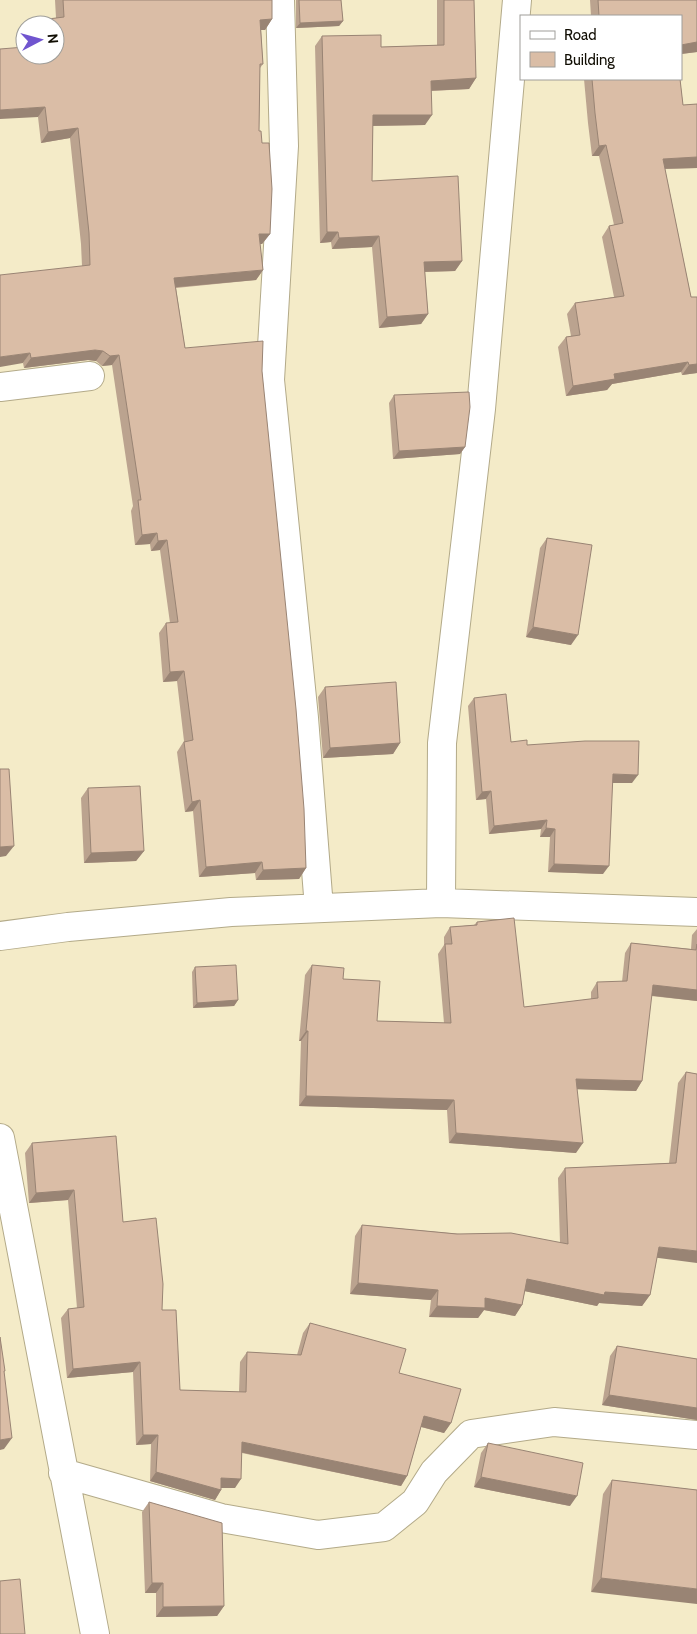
<svg xmlns="http://www.w3.org/2000/svg" width="697" height="1634" viewBox="0 0 697 1634" font-family="Cabin,sans-serif">
  <style>
    .lines { fill: none; stroke-linecap: round; stroke-linejoin: round }
    .minor-casing { stroke: #b3aa89; stroke-width: 30 }
    .minor { stroke: #fff; stroke-width: 28 }
    .wall { fill: #bba38f }
    .shaded-wall { fill: #998474 }
    .building { fill: #dabda6; stroke: #998474 }
  </style>
  <rect width="100%" height="100%" fill="#f4ebc8"/>
  <g class="lines">
    <g class="minor-casing">
      <path id="minor" d="M 280,0 L 284,146 L 270,380 L 304,718 L 319,908
        M 0,387 L 90,376
        M 441,903 L 442,743 L 481,409 L 517,0
        M 0,936 L 68,927 L 231,912 L 441,903 L 697,912
        M 0,1138 L 95,1634
        M 63,1473 L 221,1518 L 318,1535 L 384,1527 L 415,1502 L 434,1472 L 471,1434 L 554,1422 L 697,1435"/>
    </g>
    <use href="#minor" class="minor"/>
  </g>
  <path class="wall" d="M 55,0 L 272,0 L 272,19 L 265,30 L 261,30 L 263,64 L 260,68 L 259,131 L 262,143 L 270,234 L 262,244 L 260,244 L 263,270 L 256,280 L 176,288 L 185,348 L 262,371 L 306,868 L 299,879 L 256,880 L 255,873 L 199,877 L 193,811 L 185,812 L 177,752 L 184,741 L 177,681 L 163,682 L 159,633 L 166,623 L 170,623 L 160,550 L 151,551 L 150,544 L 135,545 L 131,511 L 133,506 L 112,365 L 102,366 L 96,361 L 88,360 L 24,368 L 23,363 L 82,266 L 81,244 L 70,138 L 41,143 L 38,117 L 55,55 L 55,25 L 29,25 L 32,21 L 56,18 Z
    M 296,0 L 341,0 L 343,21 L 339,26 L 296,28 Z
    M 437,0 L 474,0 L 476,78 L 469,89 L 431,91 L 425,125 L 373,126 L 372,181 L 462,261 L 455,271 L 425,272 L 428,314 L 421,324 L 379,328 L 372,247 L 332,249 L 331,242 L 320,243 L 315,46 L 322,36 L 381,47 L 437,45 Z
    M 590,0 L 697,0 L 697,52 L 681,54 L 681,16 L 591,16 Z
    M 584,79 L 680,79 L 683,105 L 697,104 L 697,168 L 665,169 L 691,297 L 697,297 L 697,373 L 682,375 L 681,372 L 612,384 L 607,390 L 566,396 L 558,347 L 566,337 L 571,336 L 567,314 L 575,303 L 614,297 L 602,237 L 609,226 L 614,225 L 599,156 L 592,156 L 588,123 Z
    M 394,395 L 465,447 L 460,454 L 393,459 L 389,403 Z
    M 547,538 L 571,645 L 526,637 L 540,548 Z
    M 325,687 L 400,743 L 393,754 L 323,758 L 318,697 Z
    M 474,698 L 511,742 L 527,745 L 632,783 L 612,783 L 603,874 L 548,872 L 550,837 L 540,837 L 541,829 L 489,834 L 486,799 L 476,800 L 468,706 Z
    M 88,788 L 144,851 L 136,861 L 84,863 L 81,798 Z
    M 477,922 L 524,1007 L 591,999 L 591,992 L 597,982 L 622,982 L 625,953 L 631,943 L 691,949 L 692,935 L 697,929 L 697,1001 L 651,996 L 642,1081 L 636,1091 L 577,1089 L 576,1153 L 449,1143 L 447,1110 L 299,1106 L 301,1041 L 299,1041 L 305,975 L 312,965 L 343,979 L 377,1021 L 444,1023 L 438,954 L 444,945 L 444,937 L 450,927 L 474,925 Z
    M 195,967 L 238,1000 L 234,1006 L 193,1008 L 192,972 Z
    M 686,1072 L 697,1074 L 657,1258 L 650,1295 L 642,1306 L 599,1303 L 597,1306 L 525,1291 L 522,1305 L 515,1316 L 484,1310 L 478,1318 L 429,1317 L 431,1300 L 350,1294 L 355,1236 L 362,1225 L 560,1243 L 558,1178 L 565,1168 L 669,1163 L 678,1083 Z
    M 32,1143 L 123,1222 L 162,1310 L 180,1390 L 239,1392 L 240,1362 L 247,1352 L 297,1355 L 303,1333 L 310,1323 L 399,1373 L 451,1423 L 444,1433 L 421,1427 L 407,1476 L 401,1486 L 242,1453 L 235,1488 L 221,1488 L 221,1490 L 215,1500 L 150,1481 L 151,1444 L 136,1445 L 133,1372 L 67,1378 L 61,1318 L 68,1309 L 77,1308 L 68,1200 L 29,1203 L 25,1153 Z
    M 617,1346 L 697,1359 L 697,1420 L 602,1405 L 610,1356 Z
    M 488,1443 L 570,1506 L 474,1487 L 481,1453 Z
    M 612,1480 L 697,1490 L 591,1592 L 603,1494 Z
    M 149,1502 L 224,1606 L 217,1616 L 156,1617 L 156,1593 L 145,1593 L 142,1512 Z"/>
  <path class="shaded-wall" d="M 272,19 L 265,30 L 253,30 L 260,20 Z
    M 343,21 L 339,26 L 296,28 L 300,23 Z
    M 697,42 L 697,52 L 681,54 L 681,45 Z
    M 476,78 L 469,89 L 424,91 L 431,81 Z
    M 45,107 L 38,117 L 0,119 L 0,110 Z
    M 373,115 L 432,115 L 425,125 L 366,126 Z
    M 78,128 L 70,138 L 41,143 L 48,132 Z
    M 606,145 L 599,156 L 592,156 L 599,146 Z
    M 697,157 L 697,168 L 656,169 L 663,159 Z
    M 327,232 L 338,232 L 331,242 L 320,243 Z
    M 259,234 L 270,234 L 262,244 L 252,244 Z
    M 379,236 L 372,247 L 332,249 L 339,238 Z
    M 462,261 L 455,271 L 417,272 L 424,262 Z
    M 263,270 L 256,280 L 167,288 L 174,278 Z
    M 428,314 L 421,324 L 379,328 L 387,317 Z
    M 95,350 L 103,351 L 96,361 L 88,360 L 24,368 L 31,358 Z
    M 30,353 L 23,363 L 0,367 L 0,357 Z
    M 119,355 L 112,365 L 102,366 L 110,356 Z
    M 688,362 L 681,372 L 612,384 L 607,390 L 566,396 L 573,386 L 614,374 Z
    M 697,364 L 697,373 L 682,375 L 689,365 Z
    M 465,447 L 460,454 L 393,459 L 399,451 Z
    M 157,533 L 150,544 L 135,545 L 142,535 Z
    M 167,540 L 160,550 L 151,551 L 158,541 Z
    M 533,627 L 578,635 L 571,645 L 526,637 Z
    M 184,671 L 177,681 L 163,682 L 170,672 Z
    M 400,743 L 393,754 L 323,758 L 330,748 Z
    M 613,774 L 638,775 L 632,783 L 607,783 Z
    M 491,791 L 486,799 L 476,800 L 482,792 Z
    M 200,800 L 193,811 L 185,812 L 192,802 Z
    M 547,820 L 541,829 L 489,834 L 494,826 Z
    M 546,828 L 555,829 L 550,837 L 540,837 Z
    M 14,846 L 6,856 L 0,857 L 0,847 Z
    M 144,851 L 136,861 L 84,863 L 91,853 Z
    M 262,862 L 255,873 L 199,877 L 206,867 Z
    M 554,864 L 609,866 L 603,874 L 548,872 Z
    M 306,868 L 299,879 L 256,880 L 263,870 Z
    M 653,985 L 697,990 L 697,1001 L 646,995 Z
    M 238,1000 L 234,1006 L 193,1008 L 197,1003 Z
    M 306,1031 L 308,1031 L 301,1041 L 299,1041 Z
    M 576,1079 L 642,1081 L 636,1091 L 569,1089 Z
    M 306,1096 L 454,1100 L 447,1110 L 299,1106 Z
    M 456,1133 L 583,1143 L 576,1153 L 449,1143 Z
    M 74,1190 L 68,1200 L 29,1203 L 36,1193 Z
    M 659,1247 L 697,1251 L 697,1263 L 651,1257 Z
    M 527,1279 L 650,1295 L 642,1306 L 599,1303 L 597,1306 L 519,1290 Z
    M 358,1283 L 438,1290 L 431,1300 L 350,1294 Z
    M 485,1298 L 522,1305 L 515,1316 L 484,1310 L 478,1318 L 429,1317 L 437,1306 Z
    M 140,1362 L 133,1372 L 67,1378 L 73,1369 Z
    M 609,1395 L 697,1408 L 697,1420 L 602,1405 Z
    M 424,1416 L 451,1423 L 444,1433 L 418,1426 Z
    M 143,1435 L 158,1435 L 151,1444 L 136,1445 Z
    M 12,1438 L 4,1449 L 0,1450 L 0,1440 Z
    M 242,1442 L 407,1476 L 401,1486 L 235,1451 Z
    M 156,1472 L 221,1490 L 215,1500 L 150,1481 Z
    M 481,1477 L 577,1496 L 570,1506 L 474,1487 Z
    M 221,1478 L 241,1479 L 235,1488 L 214,1488 Z
    M 601,1578 L 697,1589 L 697,1604 L 591,1592 Z
    M 152,1583 L 163,1583 L 156,1593 L 145,1593 Z
    M 224,1606 L 217,1616 L 156,1617 L 163,1607 Z"/>
  <path class="building" d="M 63,0 L 272,0 L 272,19 L 260,20 L 263,64 L 260,64 L 259,131 L 261,131 L 262,143 L 269,143 L 272,189 L 270,234 L 259,234 L 263,270 L 174,278 L 185,348 L 263,341 L 262,371 L 296,709 L 304,809 L 306,868 L 263,870 L 262,862 L 206,867 L 200,800 L 192,802 L 184,742 L 193,740 L 184,671 L 170,672 L 166,623 L 178,622 L 167,540 L 158,541 L 157,533 L 142,535 L 138,500 L 141,500 L 119,355 L 110,356 L 103,351 L 95,350 L 31,358 L 30,353 L 0,357 L 0,275 L 90,265 L 89,233 L 78,128 L 48,132 L 45,107 L 0,110 L 0,49 L 25,47 L 25,55 L 55,55 L 55,25 L 33,25 L 32,21 L 64,17 Z
    M 299,0 L 341,0 L 343,21 L 300,23 Z
    M 444,0 L 474,0 L 476,78 L 431,81 L 432,115 L 373,115 L 372,181 L 458,176 L 462,261 L 424,262 L 428,314 L 387,317 L 379,236 L 339,238 L 338,232 L 327,232 L 322,36 L 381,35 L 381,47 L 444,45 Z
    M 598,0 L 697,0 L 697,42 L 681,45 L 681,16 L 599,16 Z
    M 592,79 L 680,79 L 683,105 L 697,104 L 697,157 L 663,159 L 691,297 L 697,297 L 697,364 L 689,365 L 688,362 L 614,374 L 615,379 L 573,386 L 566,337 L 580,335 L 575,303 L 624,296 L 609,226 L 623,223 L 606,145 L 599,146 L 595,113 Z
    M 469,392 L 470,407 L 465,447 L 399,451 L 394,395 Z
    M 547,538 L 592,545 L 578,635 L 533,627 Z
    M 396,682 L 400,743 L 330,748 L 325,687 Z
    M 506,694 L 511,742 L 527,740 L 527,745 L 585,741 L 639,741 L 638,775 L 613,774 L 609,866 L 554,864 L 555,829 L 546,828 L 547,820 L 494,826 L 491,791 L 482,792 L 474,698 Z
    M 0,769 L 9,769 L 14,846 L 0,847 Z
    M 140,786 L 144,851 L 91,853 L 88,788 Z
    M 514,918 L 524,1007 L 598,998 L 597,982 L 627,981 L 631,943 L 696,950 L 697,944 L 697,990 L 653,985 L 642,1081 L 576,1079 L 583,1143 L 456,1133 L 454,1100 L 306,1096 L 308,1031 L 306,1031 L 312,965 L 344,968 L 343,979 L 380,981 L 377,1021 L 451,1023 L 445,944 L 452,944 L 450,927 L 477,925 L 477,922 Z
    M 236,965 L 238,1000 L 197,1003 L 195,967 Z
    M 686,1072 L 697,1074 L 697,1251 L 659,1247 L 650,1295 L 605,1292 L 604,1295 L 527,1279 L 522,1305 L 485,1298 L 485,1308 L 437,1306 L 438,1290 L 358,1283 L 362,1225 L 457,1234 L 511,1233 L 568,1244 L 565,1168 L 676,1163 Z
    M 116,1136 L 123,1222 L 156,1218 L 163,1284 L 162,1310 L 176,1310 L 180,1390 L 246,1392 L 247,1352 L 301,1355 L 310,1323 L 406,1349 L 399,1373 L 461,1389 L 451,1423 L 424,1416 L 407,1476 L 242,1442 L 241,1479 L 221,1478 L 221,1490 L 156,1472 L 158,1435 L 143,1435 L 140,1362 L 73,1369 L 68,1309 L 84,1307 L 74,1190 L 36,1193 L 32,1143 Z
    M 0,1337 L 5,1371 L 4,1371 L 12,1438 L 0,1440 Z
    M 617,1346 L 697,1359 L 697,1408 L 609,1395 Z
    M 488,1443 L 583,1463 L 577,1496 L 481,1477 Z
    M 612,1480 L 697,1490 L 697,1589 L 601,1578 Z
    M 149,1502 L 222,1523 L 224,1606 L 163,1607 L 163,1583 L 152,1583 Z
    M 20,1579 L 25,1634 L 0,1634 L 0,1581 Z"/>
  <rect x="520" y="15" width="162" height="65" fill="#ffffff" stroke="#9f9e9a"/>
  <rect x="530" y="31" width="25" height="8" fill="#ffffff" stroke="#9f9e9a"/>
  <text x="564" y="40" font-size="15" fill="#100d03">Road</text>
  <rect x="530" y="52" width="25" height="15" fill="#dabda6" stroke="#9f9e9a"/>
  <text x="564" y="65" font-size="15" fill="#100d03">Building</text>
  <g transform="translate(40 40) rotate(84)"><circle r="24" fill="#ffffff" stroke="#9f9e9a"/>
  <path d="M0-4L9 19L0 12L-9 19Z" fill="#7055cf"/>
  <text y="-8" font-size="14" font-weight="bold" text-anchor="middle" fill="#100d03">N</text>
  </g>
</svg>
